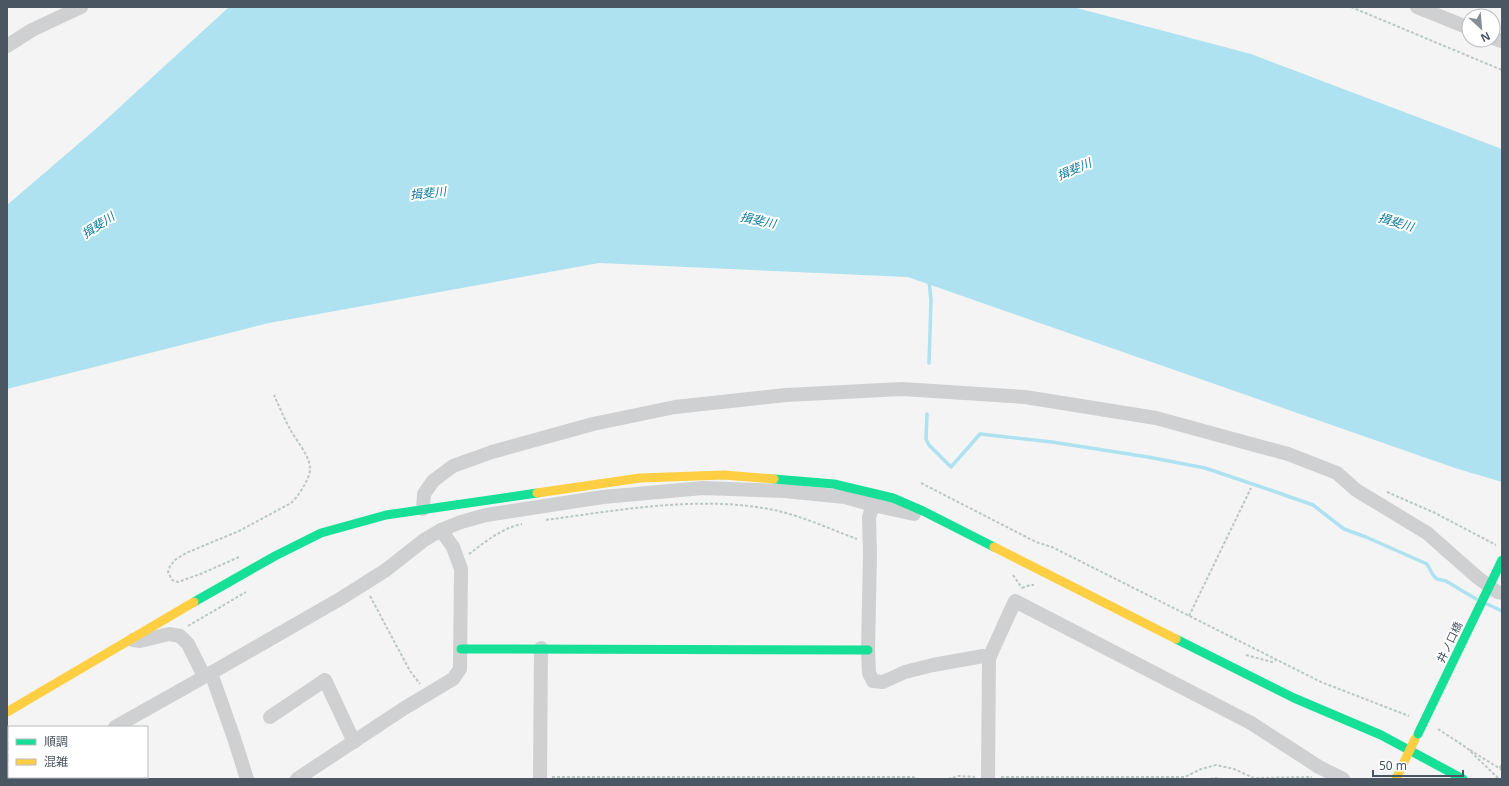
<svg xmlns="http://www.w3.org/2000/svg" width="1509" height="786" font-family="'Noto Sans','Noto Sans JP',sans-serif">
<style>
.water{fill:#aee2f0}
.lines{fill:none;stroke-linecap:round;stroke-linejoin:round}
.stream{stroke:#aee2f0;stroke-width:3.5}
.path{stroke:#bcc7c4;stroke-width:2;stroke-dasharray:3 2;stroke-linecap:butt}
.street{stroke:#ced0d2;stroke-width:14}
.fast{stroke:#16e098;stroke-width:9}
.slow{stroke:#ffcf43;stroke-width:9}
.fast-bridge{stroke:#16e098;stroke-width:9}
.labels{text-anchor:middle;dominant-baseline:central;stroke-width:4;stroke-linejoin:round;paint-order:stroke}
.street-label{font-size:11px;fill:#4a5661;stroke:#fff}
.water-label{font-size:12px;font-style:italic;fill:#0c7c9b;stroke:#fff}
</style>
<rect width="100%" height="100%" fill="#f4f4f4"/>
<path class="water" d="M229 7H1073L1251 54 1502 149V482L1455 468 908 277 599 263 269 323 7 389V205L98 127Z"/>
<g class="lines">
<g class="stream">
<path d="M929 363 931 300 929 280"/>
<path d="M927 414 926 439 929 445 951 467 980 434 1052 442 1148 457 1205 468 1276 492 1313 505 1344 529 1366 537 1427 564 1433 575 1437 579 1446 581 1476 599"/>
<path d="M1487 604 1502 611"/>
</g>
<g class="path">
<path d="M1351 7 1502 70"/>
<path d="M921 483 1036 542 1052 547 1321 682 1409 716"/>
<path d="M1387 492 1435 513 1496 545"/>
<path d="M546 520C619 510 701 495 774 510 802 516 830 529 857 539"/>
<path d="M469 554C485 542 502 528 522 524"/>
<path d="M239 557 203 573 178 582 172 580 168 572 170 566 175 560 186 553 239 531 291 503C298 497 311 477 310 468 310 456 295 439 290 429 284 418 279 406 274 395"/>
<path d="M1013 575 1022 588"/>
<path d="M1022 588 1030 585H1034"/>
<path d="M370 596 410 671 420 684"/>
<path d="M1189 616 1251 488"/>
<path d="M188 626 246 592"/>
<path d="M1246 655 1272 662 1276 660"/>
<path d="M1438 729 1467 748 1499 779"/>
<path d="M1470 750 1502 770"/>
<path d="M1500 768 1502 763"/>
<path d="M552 777H912L919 779"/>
<path d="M1001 777H1185L1201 769 1216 765 1234 769 1254 778 1312 777"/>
<path d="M948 779 959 776 975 777"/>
<path d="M1210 779 1214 778 1223 779"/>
</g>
<g class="street">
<path d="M1417 7 1469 28"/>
<path d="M1493 38 1502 41"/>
<path d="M7 46 32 30 81 7"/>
<path d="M423 509 424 494 433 481 453 466 492 452 593 424 675 407 786 395 902 389 1025 397 1156 418 1288 454 1337 473 1356 490 1427 533 1477 577 1497 592 1502 593"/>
<path d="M914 514 873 505 869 517 870 554 868 650 869 673 873 681 883 682 905 672 933 665 983 656 989 658"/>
<path d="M133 640 140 641 169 634 180 636 188 644 204 676"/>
<path d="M211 673 340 599 386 570 424 540 441 530 461 522 486 515 603 497 703 488 784 491 845 497 873 505"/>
<path d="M270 717 325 680 354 742"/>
<path d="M115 727 211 673 234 738 247 779"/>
<path d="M8 779 12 777"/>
<path d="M297 779 403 709 453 679 460 669 461 569 453 547 441 530"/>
<path d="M540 779 541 648"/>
<path d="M988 779 989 658 1015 601 1251 723 1319 767 1343 779"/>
</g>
<g class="fast">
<path d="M774 479 834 484 893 498 923 511 994 547"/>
<path d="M194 602 275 556 321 533 386 515 537 493"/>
<path d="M1176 639 1294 698 1381 735 1463 779"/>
<path d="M461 649 868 650"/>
</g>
<g class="slow">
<path d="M537 493 640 478 724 475 774 479"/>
<path d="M994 547 1176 639"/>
<path d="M7 712 194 602"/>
<path d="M1396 779 1415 739"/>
</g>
<path class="fast-bridge" d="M1418 734 1502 560"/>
</g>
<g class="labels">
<g class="street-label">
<text transform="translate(1449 642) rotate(-64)">井ノ口橋</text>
</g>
<g class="water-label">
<text transform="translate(1074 169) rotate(-23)">揖斐川</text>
<text transform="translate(428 193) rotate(-6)">揖斐川</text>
<text transform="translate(758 220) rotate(12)">揖斐川</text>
<text transform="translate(1396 222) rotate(16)">揖斐川</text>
<text transform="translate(98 225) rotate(-34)">揖斐川</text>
</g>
</g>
<rect width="1509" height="786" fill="none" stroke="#4a5661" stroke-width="16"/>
<rect x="8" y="726" width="140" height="52" fill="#ffffff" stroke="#b7bbc0"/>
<rect x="16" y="739" width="20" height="6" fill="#16e098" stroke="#b7bbc0"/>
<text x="44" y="746" font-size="12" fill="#4a5661">順調</text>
<rect x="16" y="759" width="20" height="6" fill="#ffcf43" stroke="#b7bbc0"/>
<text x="44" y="766" font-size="12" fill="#4a5661">混雑</text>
<g transform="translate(1481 28) rotate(154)"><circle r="19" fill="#ffffff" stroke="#b7bbc0"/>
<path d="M0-3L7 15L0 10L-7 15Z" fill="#868d94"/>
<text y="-6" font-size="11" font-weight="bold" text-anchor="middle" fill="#4a5661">N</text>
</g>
<path d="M1373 770v6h90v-6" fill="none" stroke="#4a5661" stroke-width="2"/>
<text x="1379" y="770" font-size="12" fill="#4a5661" stroke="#ffffff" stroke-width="3" paint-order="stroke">50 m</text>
</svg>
